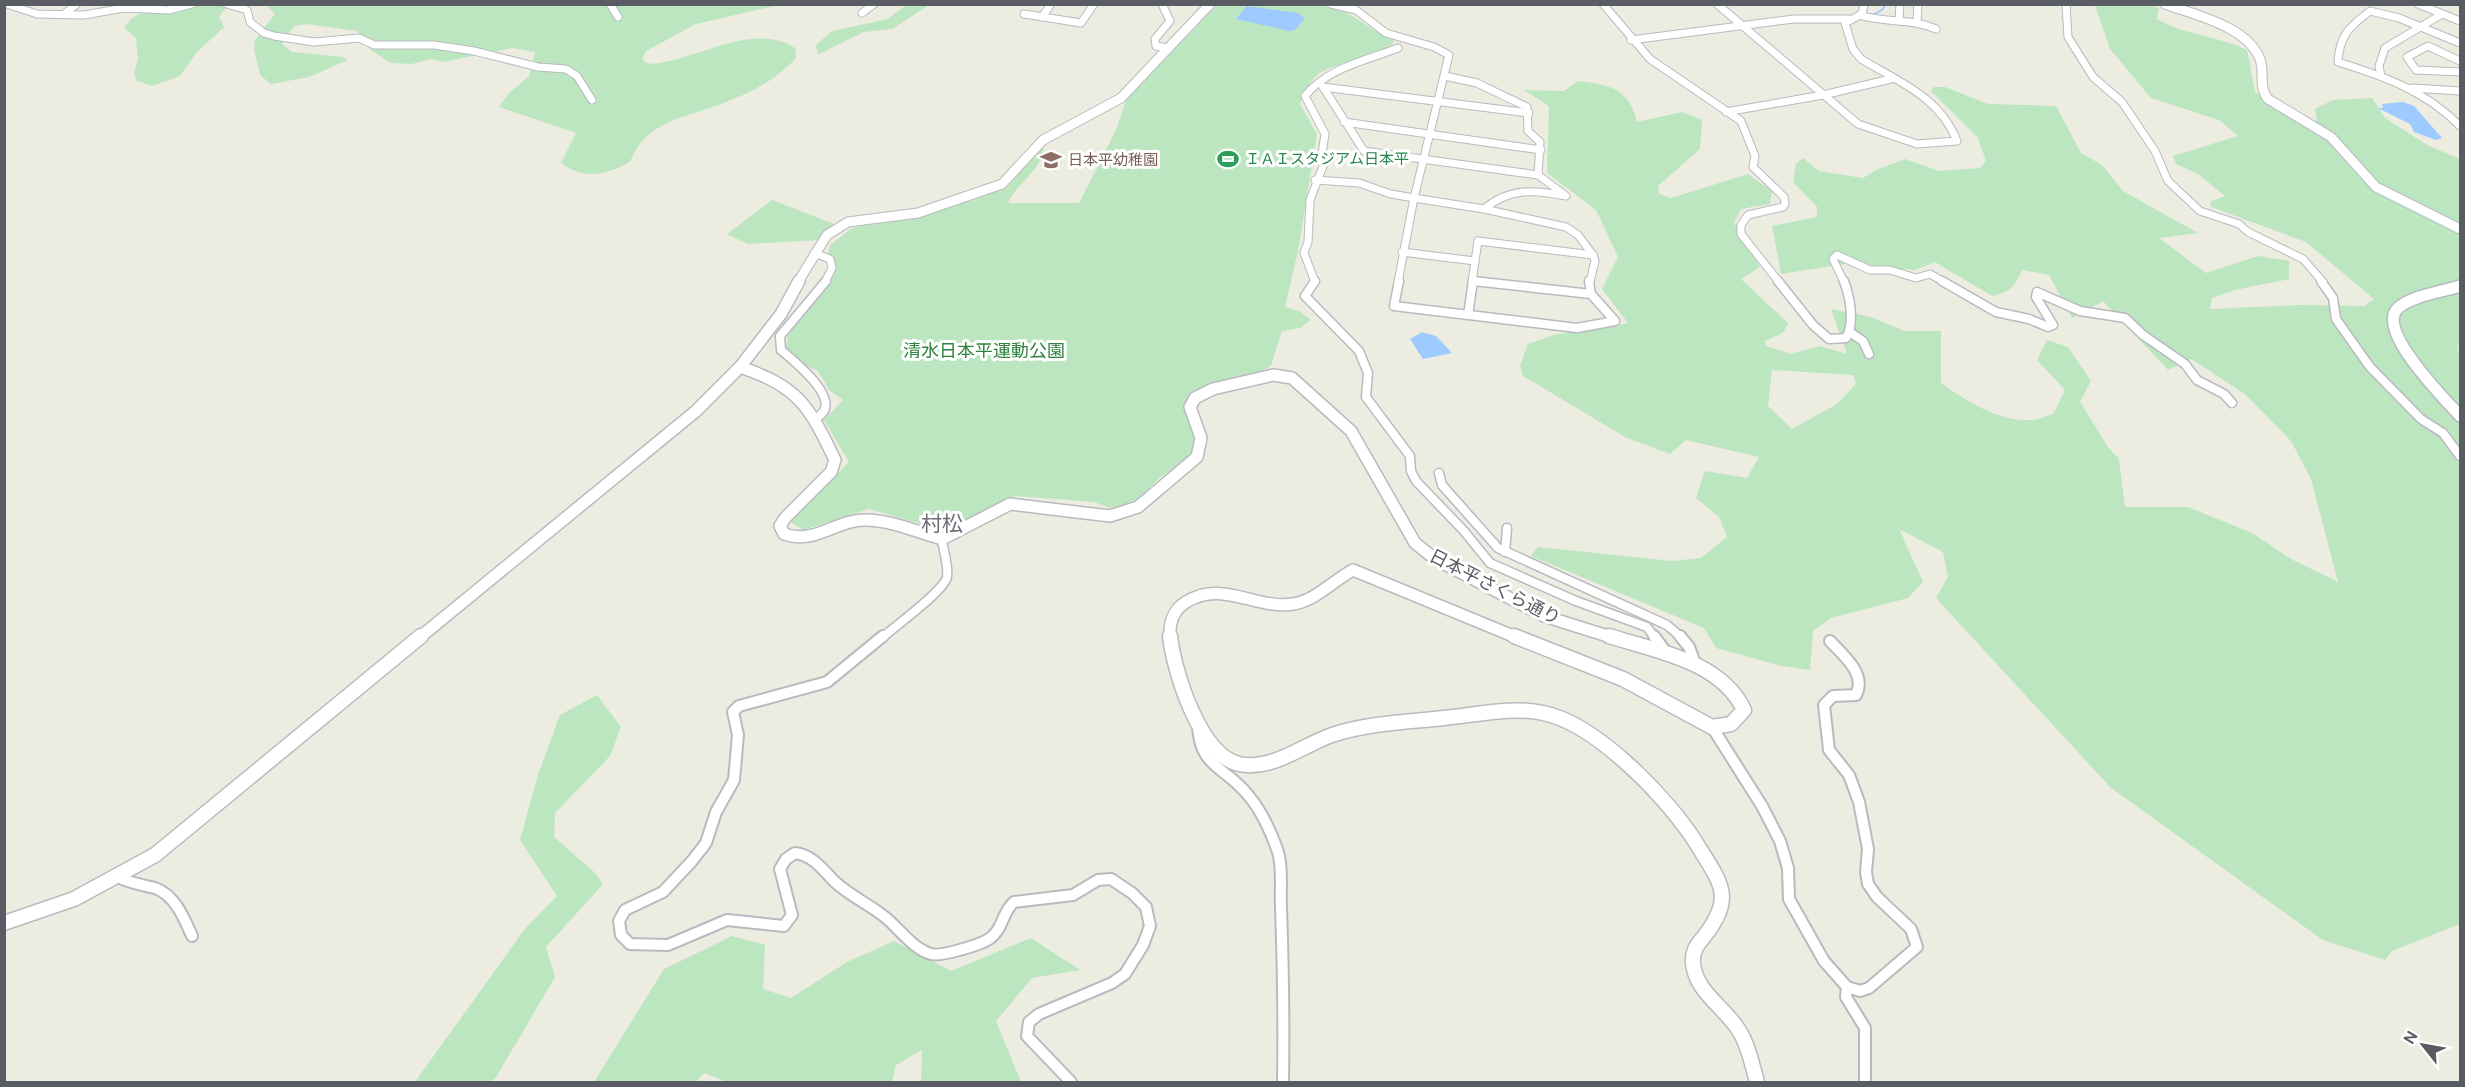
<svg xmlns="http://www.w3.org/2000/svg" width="2465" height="1087" font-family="'DM Sans','Noto Sans JP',sans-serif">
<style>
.green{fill:#bbe6c0;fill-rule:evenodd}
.water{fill:#9ecbff}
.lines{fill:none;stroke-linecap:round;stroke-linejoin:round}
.stream{stroke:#9ecbff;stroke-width:2}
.minor-far2-casing{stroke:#b8bac0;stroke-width:9}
.minor-far1-casing{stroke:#b8bac0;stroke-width:11}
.minor-casing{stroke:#b8bac0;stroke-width:14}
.tertiary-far2-casing{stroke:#b8bac0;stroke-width:11}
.tertiary-far1-casing{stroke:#b8bac0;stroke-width:14}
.tertiary-casing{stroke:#b8bac0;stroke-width:17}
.minor-far2{stroke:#fff;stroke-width:7}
.minor-far1{stroke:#fff;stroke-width:8}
.minor{stroke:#fff;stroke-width:10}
.tertiary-far2{stroke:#fff;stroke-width:9}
.tertiary-far1{stroke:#fff;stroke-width:11}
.tertiary{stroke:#fff;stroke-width:14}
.labels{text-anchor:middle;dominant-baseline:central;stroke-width:6;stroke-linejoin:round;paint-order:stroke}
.far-leisure-label{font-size:15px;fill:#27864d;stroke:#fff;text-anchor:start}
.far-education-label{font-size:15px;fill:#785e54;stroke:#fff;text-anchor:start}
.park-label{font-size:18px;fill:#30833d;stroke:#fff}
.street-label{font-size:18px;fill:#595c62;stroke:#fff}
.quarter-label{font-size:21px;fill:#6a6e74;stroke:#fff}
</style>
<rect width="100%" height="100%" fill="#edece0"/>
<g class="green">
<path d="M783 4 696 24 646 51 642 59 648 64C694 63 751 20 795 48L796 58C774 82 748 94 718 105 683 118 645 122 630 162 606 175 584 180 561 163L576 133 499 107 509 93 529 76 535 52 512 48 443 62 431 59 412 64 391 63 371 50 357 31 306 24 294 26 282 44 292 52 343 57 348 60 309 77 271 84 260 75 254 49 255 40 275 14 266 5Z"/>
<path d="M155 5H228L219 17 224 27 197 52 180 76 152 86 137 81 134 73 138 59 136 38 124 28 131 19Z"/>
<path d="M906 5H929L892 29 864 32 819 54 815 46 832 31 888 19Z"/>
<path d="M1217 5C1250 5 1313 0 1342 11 1361 19 1374 33 1395 41 1379 59 1338 60 1317 75 1310 81 1305 95 1300 104L1317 134 1298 251 1285 307 1299 311 1311 320 1300 328 1282 331 1271 366 1254 375 1198 391 1193 428 1196 446 1184 461 1159 478 1138 499 1125 504 1110 508 1094 502 1016 496 946 531 869 509 803 530 791 522 849 462 824 420 843 400 830 391 818 371 785 355 788 335 815 301 832 273 834 259 828 254 830 245 852 228 971 201 1008 187 1029 158 1043 144C1047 167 1015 184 1008 203H1079L1116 130 1126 100Z"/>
<path d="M2095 5H2149L2159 8 2157 19C2184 35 2218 36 2247 50L2255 92 2288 116 2317 121 2315 109 2333 100 2372 98 2385 118 2427 145 2460 159V345H2457L2460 356V924L2392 951 2385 960 2323 940 2111 788 1936 598 1948 577 1943 552 1899 529 1923 582 1908 598 1831 618 1813 631 1810 670 1782 666 1716 648 1704 628 1531 556 1538 547 1672 561 1701 558 1727 537 1719 517 1696 498 1705 471 1747 478 1759 457 1686 440 1670 454 1627 438 1523 376 1520 365 1528 344 1554 335 1628 323 1602 289 1618 257 1596 210 1547 173 1549 106 1524 90 1564 91 1578 81C1610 85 1629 88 1637 122L1682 112 1702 120 1700 149 1658 186 1659 194 1671 198 1748 174 1772 191 1770 204 1741 209 1734 223 1760 267 1741 279 1788 323 1784 332 1765 341 1766 346 1791 354 1820 346 1847 354 1831 309 1871 317 1904 331H1941V383C1966 401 1999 422 2032 420 2039 420 2047 416 2054 413L2065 390 2037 360 2047 340 2068 347 2091 381 2080 402 2108 447 2119 459 2125 507H2188L2252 533 2291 559 2338 582 2311 479 2291 441 2245 394 2191 359 2168 370 2103 301 2072 318 2049 275 2022 270C2015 287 2010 292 1992 296L1935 262 1915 270 1845 264 1781 274 1772 226 1817 217V207L1793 182 1796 164 1803 158 1819 171 1863 178 1876 170 1905 159 1939 171 1980 168 1986 161 1978 138 1931 91 1934 87H1945L1988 104 2056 106 2081 153 2102 165 2123 191 2198 233 2159 238 2206 273 2258 256 2289 261V279L2235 290 2212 298 2210 309 2301 305 2364 306 2374 299 2306 242 2211 207 2210 202 2225 196 2198 174 2176 164 2173 156 2238 136 2219 120 2151 98 2110 49ZM1772 370 1853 375 1856 384 1837 404 1792 429 1768 406Z"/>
<path d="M772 200 834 224 818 240 748 244 727 234Z"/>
<path d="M597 695 621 727 610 756 555 813 554 837 593 871 603 884 546 947 555 977 495 1079 487 1082H415L524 930 557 896 520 840 538 775 560 715Z"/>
<path d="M732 936 765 945 763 989 791 998 847 962 894 941 951 971 1031 938 1080 970 1032 978 996 1021 1021 1082H921L922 1050 896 1065 892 1082H727L704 1073 696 1082H594L664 969Z"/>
</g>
<g class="water">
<path d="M1247 6 1298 13 1305 18 1295 30 1290 31 1236 19Z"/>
<path d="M2403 102 2414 106 2442 138 2436 140 2414 132 2410 124 2378 108H2383L2382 104Z"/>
<path d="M1422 332 1436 336 1452 353 1423 359 1410 339Z"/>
</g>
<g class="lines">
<path class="stream" d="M1872 16 1883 9 1885 4"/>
<defs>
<g id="minor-far2">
<path d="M7 4 37 14 84 15 124 8 169 10 192 4"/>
<path d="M227 4 247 10 250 22 264 33 274 36 314 42 359 38 374 45H434L474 51 538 67 566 69 577 76 592 100"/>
<path d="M610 4 618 17"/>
<path d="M1162 4 1170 21 1155 39 1156 46 1168 48"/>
<path d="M1331 4 1356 10 1386 33 1434 47 1449 55 1414 198"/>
<path d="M1603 4 1650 59 1741 121 1755 156 1753 167 1784 197 1785 204 1783 207 1748 215 1741 225V234L1779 282"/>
<path d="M1717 4 1858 124 1917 144 1957 141C1940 97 1899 82 1861 59L1853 49 1845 23 1862 14 1864 4"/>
<path d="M2066 4 2068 37 2093 77 2122 102 2155 151 2168 181 2200 211 2239 224 2248 232 2303 259 2323 282"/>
<path d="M2418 4 2460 21"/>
<path d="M862 13 874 4"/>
<path d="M64 14 77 4"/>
<path d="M1024 14 1081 23 1094 4"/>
<path d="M1859 15C1888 24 1908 17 1936 29"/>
<path d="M1042 17 1051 4"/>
<path d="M1899 20 1900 4"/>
<path d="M1917 21 1918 4"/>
<path d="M1631 40 1794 19H1849"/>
<path d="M2460 43 2399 18 2370 11C2350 26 2339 36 2338 62 2383 76 2426 91 2460 126"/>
<path d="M2460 61 2428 46 2407 57 2416 70 2460 72"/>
<path d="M1445 76 1477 83 1527 107 1528 131 1540 142 1538 175"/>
<path d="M2381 76 2379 66 2385 48 2442 14"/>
<path d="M1323 87 1364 151 1538 175 1566 196C1535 190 1510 187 1484 209"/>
<path d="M1323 87 1529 113"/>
<path d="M2412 88 2460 91"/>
<path d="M1726 112 1823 95 1891 79"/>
<path d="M1344 122 1541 150"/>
<path d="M1315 180 1359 183 1391 194 1414 198"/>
<path d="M1414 198 1484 209 1566 227 1578 235 1593 255 1595 261 1590 282"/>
<path d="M1402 252 1475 261"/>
<path d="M814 253 830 259 832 268 825 282"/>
<path d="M1473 281 1484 282"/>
<path d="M1315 282 1304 253 1308 242 1310 200 1325 161 1321 160 1325 134 1305 96C1329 67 1365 61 1398 48"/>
<path d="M1398 282 1414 198"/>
<path d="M1472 282 1478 241 1593 255"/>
<path d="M1844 282 1833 259 1837 255 1870 270H1890L1916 278 1930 274 1944 282"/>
</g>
<g id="minor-far1">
<path d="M1315 281 1305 296 1359 351 1368 373 1366 397 1410 456 1411 471 1416 481 1464 531 1490 563 1576 601 1647 627 1655 638"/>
<path d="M1399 281 1394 306 1577 328 1615 321 1591 294 1589 281"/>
<path d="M1473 281 1591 294"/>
<path d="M1778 281 1813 325 1829 339 1846 338C1855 323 1850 297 1844 281"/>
<path d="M1942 281 1996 312 2029 319 2048 327 2053 325 2036 297 2037 292 2080 311 2125 318 2143 335 2185 364 2197 380 2224 394 2232 403"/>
<path d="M2321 281 2333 298 2336 319 2370 367 2421 419 2443 433 2460 456"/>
<path d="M1468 315 1473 281"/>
<path d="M1851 333 1863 341 1869 354"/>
<path d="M814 421C817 418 822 414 824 411 834 393 793 360 781 350L780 336 826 281"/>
<path d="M1439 473 1442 485 1498 548 1667 625 1682 638"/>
<path d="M1505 552 1507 528"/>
<path d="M882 638C895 626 944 591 947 577 949 566 943 550 942 539"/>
</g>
<g id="minor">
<path d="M883 636 827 682 739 706 733 712 738 735 734 780 716 812 706 843 692 861 663 892 625 910 619 921 621 935 630 944 668 945 727 920 784 926 792 915 780 869 786 859 795 853C813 855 823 870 835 882 848 894 866 903 881 914 897 925 911 948 931 954 940 957 980 945 989 939 1003 930 1002 912 1014 902L1073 895 1098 880 1111 879 1132 893 1146 907 1150 926 1143 945 1125 974 1112 983 1039 1014 1029 1022 1027 1036 1071 1082"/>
<path d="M1654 636 1668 655"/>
<path d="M1680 636 1689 647 1696 666"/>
<path d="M1198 724C1199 768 1225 766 1248 795 1262 811 1271 832 1278 852 1283 868 1280 890 1281 907 1283 965 1284 1024 1283 1082"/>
<path d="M1712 727 1762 806 1780 841 1788 868 1789 899 1824 961 1847 987 1860 991 1869 988 1917 947 1911 929 1877 897 1868 884 1866 872 1868 849 1859 802 1849 775 1829 750 1824 705 1833 696 1856 695C1867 674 1843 655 1830 641"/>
<path d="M118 877C130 883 142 885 155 888 175 895 184 918 192 936"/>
<path d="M1847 987 1846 997 1865 1028V1082"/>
</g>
<g id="tertiary-far2">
<path d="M2165 4C2195 15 2247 26 2260 59 2265 73 2258 86 2268 99L2331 137 2376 187 2460 229"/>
<path d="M798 282 827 235 848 222 918 213 1002 184 1043 140 1121 98 1210 4"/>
</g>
<g id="tertiary-far1">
<path d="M799 281 781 314 740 367C799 387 809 406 835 460L831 472 785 518 780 526 784 534C815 545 835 520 865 520 891 520 917 532 942 539L1010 504 1110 516 1138 507 1197 457 1201 438 1190 407 1195 398 1213 389 1273 375 1292 378 1351 431 1415 543 1435 559 1544 616 1614 638"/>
<path d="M2460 286C2442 292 2413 295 2398 308 2375 330 2445 399 2460 416"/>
<path d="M419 638 696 411 740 367"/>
<path d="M1170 638C1169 624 1173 610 1186 602 1222 579 1256 610 1293 604 1315 601 1334 580 1353 570L1518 638"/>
</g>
<g id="tertiary">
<path d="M1170 636C1174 672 1200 755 1239 764 1272 771 1303 745 1332 735 1368 723 1407 722 1444 718 1477 715 1511 706 1543 713 1596 723 1671 801 1698 846 1723 886 1734 898 1703 938 1696 945 1692 953 1693 963 1695 991 1724 1007 1738 1029 1748 1044 1752 1064 1757 1082"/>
<path d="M1514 636 1623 679 1712 727 1731 724 1744 710C1721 661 1656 651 1609 636"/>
<path d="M4 923 74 899 155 855 421 636"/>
</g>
</defs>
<use href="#minor-far2" class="minor-far2-casing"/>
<use href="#minor-far1" class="minor-far1-casing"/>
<use href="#minor" class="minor-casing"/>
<use href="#tertiary-far2" class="tertiary-far2-casing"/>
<use href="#tertiary-far1" class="tertiary-far1-casing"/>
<use href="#tertiary" class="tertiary-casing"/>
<use href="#minor-far2" class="minor-far2"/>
<use href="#minor-far1" class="minor-far1"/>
<use href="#minor" class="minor"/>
<use href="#tertiary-far2" class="tertiary-far2"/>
<use href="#tertiary-far1" class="tertiary-far1"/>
<use href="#tertiary" class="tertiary"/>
</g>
<defs>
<symbol id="stadium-bare" viewBox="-9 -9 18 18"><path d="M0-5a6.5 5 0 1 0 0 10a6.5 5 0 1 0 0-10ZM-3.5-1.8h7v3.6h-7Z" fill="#2e9e5b" stroke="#fff" stroke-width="2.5" paint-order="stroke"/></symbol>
<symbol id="school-bare" viewBox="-9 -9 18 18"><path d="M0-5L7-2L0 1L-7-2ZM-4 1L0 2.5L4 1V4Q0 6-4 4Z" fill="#8d6e63" stroke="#fff" stroke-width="2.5" paint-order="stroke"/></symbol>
</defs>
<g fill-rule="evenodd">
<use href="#stadium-bare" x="1213" y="144" width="30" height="30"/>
<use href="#school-bare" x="1036" y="145" width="30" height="30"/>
</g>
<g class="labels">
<g class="far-leisure-label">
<text x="1245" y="159">ＩＡＩスタジアム日本平</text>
</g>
<g class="far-education-label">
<text x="1068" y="160">日本平幼稚園</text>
</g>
<g class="park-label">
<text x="984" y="351">清水日本平運動公園</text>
</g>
<g class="street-label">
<text transform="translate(1495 587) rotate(27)">日本平さくら通り</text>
</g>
<g class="quarter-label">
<text x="942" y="524">村松</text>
</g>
</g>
<rect width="2465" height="1087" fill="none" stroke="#595c62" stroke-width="12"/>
<g transform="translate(2423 1045) rotate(301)" stroke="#ffffff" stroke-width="4.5" paint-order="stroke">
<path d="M0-4.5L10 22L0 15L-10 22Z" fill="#595c62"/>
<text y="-9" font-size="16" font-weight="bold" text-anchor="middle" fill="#595c62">N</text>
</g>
</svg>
